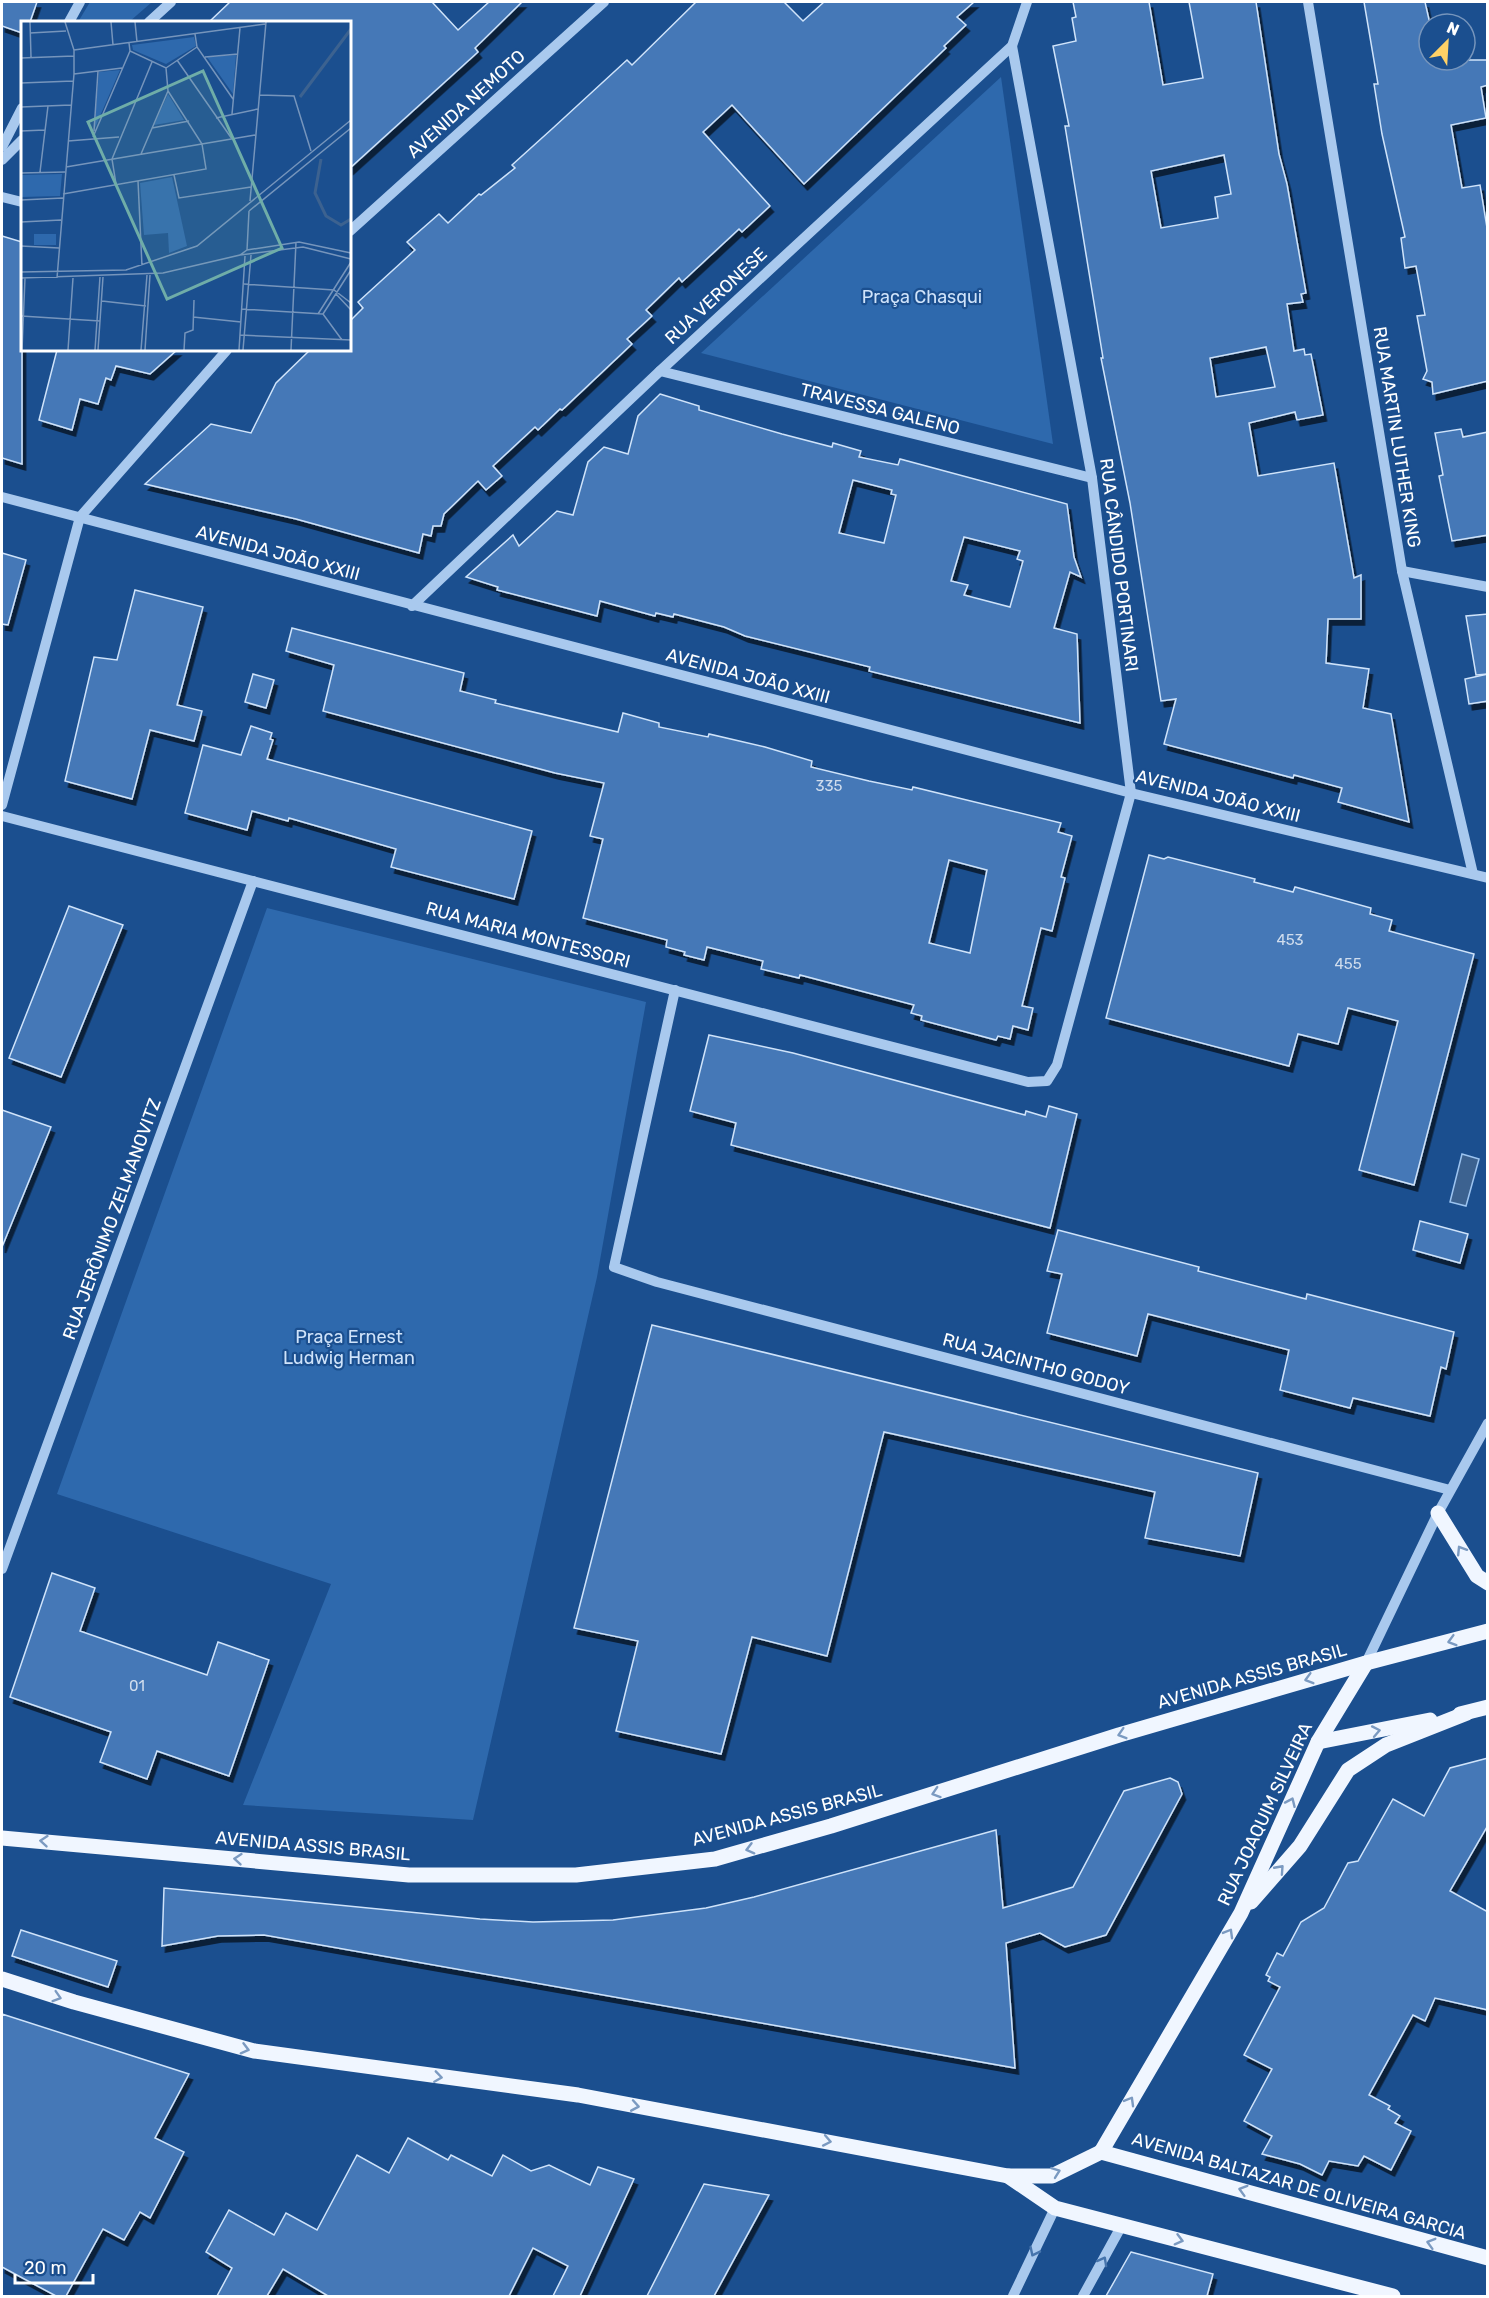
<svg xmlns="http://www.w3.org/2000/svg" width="1489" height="2298" font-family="Rubik,sans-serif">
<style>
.green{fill:#2e69ad}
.water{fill:#3c6290;stroke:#9cc4f0;stroke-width:1.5}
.building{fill:#4478b7;stroke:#cfe3fa;stroke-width:1.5;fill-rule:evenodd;filter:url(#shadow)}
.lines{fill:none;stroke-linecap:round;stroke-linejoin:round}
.minor{stroke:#a9c9ee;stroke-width:10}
.major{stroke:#f0f6ff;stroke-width:15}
.oneway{stroke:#7b9ac1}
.oneway2{stroke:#4674ac}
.labels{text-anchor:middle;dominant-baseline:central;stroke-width:4.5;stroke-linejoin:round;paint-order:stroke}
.number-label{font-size:15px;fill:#d0dded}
.street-label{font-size:18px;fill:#fff;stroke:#1b4f8f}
.park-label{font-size:18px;fill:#cfe3fa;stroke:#1b4f8f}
.inset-river{fill:none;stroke:#3c6290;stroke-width:3}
.inset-road{fill:none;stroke:#7695bc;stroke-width:1.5}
.view{fill:#6fada8;fill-opacity:0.15;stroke:#6fada8;stroke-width:3}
.inset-edge{fill:none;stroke:#fff;stroke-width:3}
</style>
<defs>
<filter id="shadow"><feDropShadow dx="3.5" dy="6" stdDeviation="0" flood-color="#0009"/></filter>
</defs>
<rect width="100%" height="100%" fill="#1b4f8f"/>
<g class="green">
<path d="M90 2H152L129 22H78Z"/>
<path d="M1001 77 1053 444 701 353Z"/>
<path d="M267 908 646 1002 597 1277 473 1820 243 1805 331 1584 57 1494Z"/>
</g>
<path class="water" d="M1462 1154 1479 1159 1466 1206 1450 1202Z"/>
<g class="building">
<path d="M2 2H37L30 22H22V33L2 26Z"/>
<path d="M230 2H432L458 30 489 2H522L475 48 478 52 350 168V22H209Z"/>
<path d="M696 2H784L803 21 824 2H974L957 17 966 25 944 46 946 48 804 184 732 105 703 132 770 206 742 232 739 229 682 282 679 278 646 310 652 316 627 339 632 344 562 410 560 409 538 430 535 427 493 466 502 476 486 490 478 481 444 514 441 526H433L431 536 423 534 419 553 296 519 145 484 211 424 251 433 276 383 310 350H350V321L363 308 358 302 415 250 407 242 439 214 448 223 479 194 481 195 515 168 512 165 553 128 627 60 632 65Z"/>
<path d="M1073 2H1149L1163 85 1203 78 1189 2H1256L1279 154 1287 184 1306 293 1301 294 1303 302 1287 304 1294 351 1304 349 1305 355 1311 354 1323 415 1297 420 1295 412 1249 423 1258 476 1334 463 1354 578 1361 575V619H1328L1326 663 1369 669 1363 708 1391 714 1409 822 1338 802 1342 788 1294 775 1293 778 1164 744 1176 699 1161 701 1130 503 1101 358H1103L1065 126H1069L1053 46 1076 41 1072 18 1076 17ZM1224 155 1231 194 1215 197 1218 218 1161 228 1151 171ZM1266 347 1275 387 1216 397 1210 358Z"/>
<path d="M1364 2H1425L1430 24 1429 60H1488V85L1481 87 1486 118 1451 125 1462 188 1480 185 1488 234V381L1433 394 1432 382 1423 379 1427 371 1417 316 1425 315 1416 266 1405 268 1401 238 1405 237 1382 134 1374 84H1378Z"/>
<path d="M2 236 22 242V464L2 458Z"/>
<path d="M57 350H177L150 374 116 366 111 380 106 378 98 404 80 399 72 430 39 420Z"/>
<path d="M660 394 699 406V410L782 434 832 447 833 443 861 451 859 457 898 465 900 459 1067 504 1074 557 1081 577 1070 572 1054 628 1077 634 1080 723 869 671 870 667 745 636 724 627 674 614 673 617 656 613 655 616 600 601 597 616 497 590 498 587 466 577 513 535 519 546 557 511 573 515 588 462 604 447 628 454 638 416ZM853 480 892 490 891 494 896 495 884 543 839 533ZM964 537 1020 551 1017 559 1023 561 1010 607 964 595 968 585 951 581Z"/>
<path d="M1461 429 1463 437 1488 432V535L1452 541 1439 476 1443 475 1435 433Z"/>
<path d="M2 553 26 560 8 625 2 624Z"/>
<path d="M135 590 203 607 177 705 202 711 194 741 150 730 132 799 65 781 94 657 117 660Z"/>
<path d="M1488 614V674L1476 675 1466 616Z"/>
<path d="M292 628 464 673 460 691 496 700 495 703 618 732 623 713 659 723V727L708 737 709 734 765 747 812 761 811 767 869 781 912 790 913 787 1061 823 1058 832 1072 836 1061 877 1065 878 1052 931 1041 928 1022 1006 1033 1008 1028 1030 1013 1026 1010 1039 998 1036 996 1040 921 1020 922 1016 911 1013 914 1005 800 975 799 978 761 969 763 961 707 947 704 960 684 955 685 952 666 947 667 940 583 918 603 839 590 836 604 783 555 773 323 711 334 665 286 651ZM949 860 987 870 970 953 929 943Z"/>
<path d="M253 674 274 680 266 708 245 702Z"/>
<path d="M1488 674V701L1469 704 1465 679Z"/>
<path d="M251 726 272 733 270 739 273 740 267 759 532 831 514 899 391 867 396 849 289 818 288 821 252 811 247 830 185 813 203 745 241 755Z"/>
<path d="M1149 855 1164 859 1168 857 1255 879 1254 882 1293 892 1295 887 1371 908 1370 914 1392 920 1389 931 1474 954 1414 1185 1359 1170 1398 1021 1348 1008 1338 1044 1298 1034 1289 1066 1106 1018Z"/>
<path d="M69 906 123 925 61 1077 9 1058Z"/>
<path d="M709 1035 793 1053 1025 1115 1026 1111 1046 1117 1049 1106 1077 1114 1050 1228 731 1145 736 1123 690 1111Z"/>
<path d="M2 1110 51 1127 2 1247Z"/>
<path d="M1420 1221 1468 1234 1460 1263 1413 1250Z"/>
<path d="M1058 1230 1199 1267 1198 1271 1306 1299 1307 1294 1454 1332 1446 1369 1441 1367 1430 1416 1353 1398 1350 1408 1280 1390 1289 1350 1148 1314 1137 1356 1047 1333 1062 1274 1047 1271Z"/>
<path d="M652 1325 1258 1473 1240 1556 1145 1538 1155 1492 884 1432 827 1656 752 1637 721 1754 616 1731 638 1641 574 1628Z"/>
<path d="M52 1573 95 1588 80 1631 207 1675 218 1642 269 1660 229 1776 157 1751 147 1779 100 1762 111 1732 10 1697Z"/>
<path d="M1488 1758V1825L1450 1891 1488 1912V2010L1435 1998 1425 2021 1413 2015 1369 2095 1390 2106 1388 2109 1400 2116 1395 2123 1411 2131 1391 2170 1364 2156 1358 2166 1329 2161 1322 2175 1300 2164 1262 2154 1272 2136 1244 2121 1272 2069 1244 2055 1280 1987 1268 1981 1270 1977 1266 1975 1277 1953 1283 1956 1301 1922 1324 1908 1348 1863 1358 1861 1393 1799 1424 1816 1450 1768Z"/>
<path d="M1170 1778 1178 1782 1182 1794 1106 1935 1065 1947 1040 1933 1006 1943 1015 2068 264 1935 218 1936 162 1946 164 1888 480 1919 533 1922 613 1920 706 1908 754 1897 996 1830 1003 1908 1073 1887 1124 1791Z"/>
<path d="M21 1930 117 1961 108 1987 12 1956Z"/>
<path d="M2 2014 189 2074 155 2138 184 2152 150 2218 140 2212 124 2240 103 2229 66 2296H56L2 2267Z"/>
<path d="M408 2138 448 2160 451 2155 492 2176 503 2155 531 2171 549 2165 590 2185 598 2167 634 2179 580 2296H553L568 2266 533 2248 509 2296H328L283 2269 267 2296H217L232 2268 206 2252 229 2210 274 2235 286 2213 317 2230 357 2155 389 2173Z"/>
<path d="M704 2184 769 2195 714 2296H647Z"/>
<path d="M1131 2252 1213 2274 1207 2296H1106Z"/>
</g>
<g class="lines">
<g class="minor">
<path d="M1308 2 1402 571 1473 874"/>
<path d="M69 22 80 2"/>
<path d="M149 22 171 2"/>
<path d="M2 147 22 108"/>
<path d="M2 160 22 140"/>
<path d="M2 197 22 202"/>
<path d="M350 231 604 2"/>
<path d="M660 371 1092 478"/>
<path d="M2 497 1131 793 1488 878"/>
<path d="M1402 571 1488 587"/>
<path d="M412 606 660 371 1012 46 1027 2"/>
<path d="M2 805 80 517 227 350"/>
<path d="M2 816 1028 1082 1047 1081 1057 1065 1131 793 1092 478 1012 46"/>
<path d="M675 990 614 1267 657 1282 1450 1490"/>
<path d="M2 1569 253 881"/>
<path d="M1366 1663 1438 1513 1488 1423"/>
<path d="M1013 2296 1055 2208"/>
<path d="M1083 2296 1122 2225"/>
</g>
<g class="major">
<path d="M1438 1513 1477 1576 1488 1583"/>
<path d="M1460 1714 1488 1707"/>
<path d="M1318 1742 1430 1720"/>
<path d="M2 1838 409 1875H576L715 1859 831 1826 1119 1735 1366 1663 1488 1631"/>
<path d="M1251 1902 1300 1846 1348 1770 1386 1745 1467 1713"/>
<path d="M2 1979 74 2002 254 2051 578 2095 1008 2176H1052L1101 2152"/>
<path d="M1101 2152 1241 1913 1318 1742 1366 1663"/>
<path d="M1101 2152 1488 2258"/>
<path d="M1008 2176 1055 2208 1393 2296"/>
</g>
</g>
<defs><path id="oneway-chevron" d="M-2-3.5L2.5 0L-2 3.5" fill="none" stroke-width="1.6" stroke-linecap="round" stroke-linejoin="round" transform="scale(1.5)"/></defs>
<g class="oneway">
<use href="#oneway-chevron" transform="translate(1461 1550) rotate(-122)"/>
<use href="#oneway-chevron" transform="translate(1452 1641) rotate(164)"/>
<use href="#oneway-chevron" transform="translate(1309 1679) rotate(164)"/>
<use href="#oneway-chevron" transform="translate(1376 1731) rotate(-11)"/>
<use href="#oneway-chevron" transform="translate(1122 1734) rotate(163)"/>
<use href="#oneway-chevron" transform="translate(936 1793) rotate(162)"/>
<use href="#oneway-chevron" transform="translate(1291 1802) rotate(-66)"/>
<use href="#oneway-chevron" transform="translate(44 1841) rotate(-175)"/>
<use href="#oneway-chevron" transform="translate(750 1849) rotate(165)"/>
<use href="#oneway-chevron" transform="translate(238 1859) rotate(-175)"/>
<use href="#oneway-chevron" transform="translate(1280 1869) rotate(-48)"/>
<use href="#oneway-chevron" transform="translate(1229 1933) rotate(-60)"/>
<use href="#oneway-chevron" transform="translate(57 1997) rotate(17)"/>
<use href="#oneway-chevron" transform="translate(245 2049) rotate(15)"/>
<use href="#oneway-chevron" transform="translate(438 2077) rotate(8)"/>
<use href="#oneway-chevron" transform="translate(1130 2101) rotate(-60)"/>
<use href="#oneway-chevron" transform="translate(635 2106) rotate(10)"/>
<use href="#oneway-chevron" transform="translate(827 2141) rotate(11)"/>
<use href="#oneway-chevron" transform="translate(1056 2172) rotate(-20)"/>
<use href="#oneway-chevron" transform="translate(1243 2190) rotate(-164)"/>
<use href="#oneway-chevron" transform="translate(1179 2240) rotate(15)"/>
<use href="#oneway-chevron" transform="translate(1431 2243) rotate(-164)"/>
</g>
<g class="oneway2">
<use href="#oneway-chevron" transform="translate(1034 2252) rotate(116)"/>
<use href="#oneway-chevron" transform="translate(1103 2261) rotate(-61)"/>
</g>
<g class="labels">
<g class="number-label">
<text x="829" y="786">335</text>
<text x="1290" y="940">453</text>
<text x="1348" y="964">455</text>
<text x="137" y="1686">01</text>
</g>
<g class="street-label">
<text transform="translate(466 104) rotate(-42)">AVENIDA NEMOTO</text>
<text transform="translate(716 296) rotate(-43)">RUA VERONESE</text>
<text transform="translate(880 409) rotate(14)">TRAVESSA GALENO</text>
<text transform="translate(1397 437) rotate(81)">RUA MARTIN LUTHER KING</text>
<text transform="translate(278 553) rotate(15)">AVENIDA JOÃO XXIII</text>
<text transform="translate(1119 565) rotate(83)">RUA CÂNDIDO PORTINARI</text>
<text transform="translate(748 676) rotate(15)">AVENIDA JOÃO XXIII</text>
<text transform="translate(1218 796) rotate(14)">AVENIDA JOÃO XXIII</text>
<text transform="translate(528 935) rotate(15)">RUA MARIA MONTESSORI</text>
<text transform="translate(112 1219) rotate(-70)">RUA JERÔNIMO ZELMANOVITZ</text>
<text transform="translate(1036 1364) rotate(15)">RUA JACINTHO GODOY</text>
<text transform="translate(1252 1676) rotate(-16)">AVENIDA ASSIS BRASIL</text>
<text transform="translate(1265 1814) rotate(-65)">RUA JOAQUIM SILVEIRA</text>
<text transform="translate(787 1815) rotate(-15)">AVENIDA ASSIS BRASIL</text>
<text transform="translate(313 1846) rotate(5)">AVENIDA ASSIS BRASIL</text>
<text transform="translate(1299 2186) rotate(16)">AVENIDA BALTAZAR DE OLIVEIRA GARCIA</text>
</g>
<g class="park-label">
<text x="922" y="297">Praça Chasqui</text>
<text x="349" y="1337">Praça Ernest<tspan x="349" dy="21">Ludwig Herman</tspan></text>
</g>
</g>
<g transform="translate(21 21)">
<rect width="330" height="330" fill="#1b4f8f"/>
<path d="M173 16 175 25 145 43 112 29 111 24ZM215 34 212 73 186 36ZM99 49 73 109 78 51ZM147 73 163 99 133 104ZM41 153 39 175 0 176V154ZM151 156 166 225 148 232 147 212 123 214 119 162ZM13 213H35V224H13Z" fill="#2e69ad"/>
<path class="inset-river" d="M279 76 330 8M300 138 294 172 305 195 320 204 330 198"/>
<path class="inset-road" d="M9 1 10 36M90 1 92 24M114 1 116 21M9 12 45 10M174 13 176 26 212 78M108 22 109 30 145 47 176 26M53 29 244 3M184 36 217 33M0 37 53 35M156 39 211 118M53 53 101 47M0 62 52 60M238 74 273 75 290 130M0 86 50 84M211 93 219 7M195 97 237 88M131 107 168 100M0 110 24 109M73 110 77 50M72 116 109 30M47 120 98 116M120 133 147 70 145 47M45 146 234 114M19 151 27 85M0 152 44 151M153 154 158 177 230 166M117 160 121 245M95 163 91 138 131 41M42 173 185 148 181 123 147 70M0 179 42 177M229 180 245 1M228 190 330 107M0 201 40 199M0 225 38 227M226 229 228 190M219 234 282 226 330 238M0 251 105 249 176 225 330 99M0 257 142 252 219 234 226 229 278 221 330 232M36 257 53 53V29L44 1M223 263 313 269 330 282M315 273 330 289M81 280 125 285M221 288 302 293 321 319M297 293 330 241M302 293 330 249M0 295 79 300M172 296 220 301M219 314 330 319M1 329 4 257M47 329 52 257M74 329 79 256M77 329 82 256M120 329 126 254M124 329 129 254M163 329 164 312 172 309 173 279M218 329 224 235M222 329 230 234M270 329 275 221"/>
<path class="view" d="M182 50 261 227 146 278 67 101Z"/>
<rect width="330" height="330" class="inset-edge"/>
</g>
<rect width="1489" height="2298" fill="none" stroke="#ffffff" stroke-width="6"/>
<g transform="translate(1447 42) rotate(24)"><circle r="28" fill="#1b4f8f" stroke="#7695bc" stroke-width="1.5"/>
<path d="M0-4.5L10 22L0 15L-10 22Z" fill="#ffd166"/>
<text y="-9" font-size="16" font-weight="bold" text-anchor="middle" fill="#ffffff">N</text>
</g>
<path d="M15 2274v9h78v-9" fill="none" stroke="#ffffff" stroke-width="3"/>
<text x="24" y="2274" font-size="18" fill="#ffffff" stroke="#1b4f8f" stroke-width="4.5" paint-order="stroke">20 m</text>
</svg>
